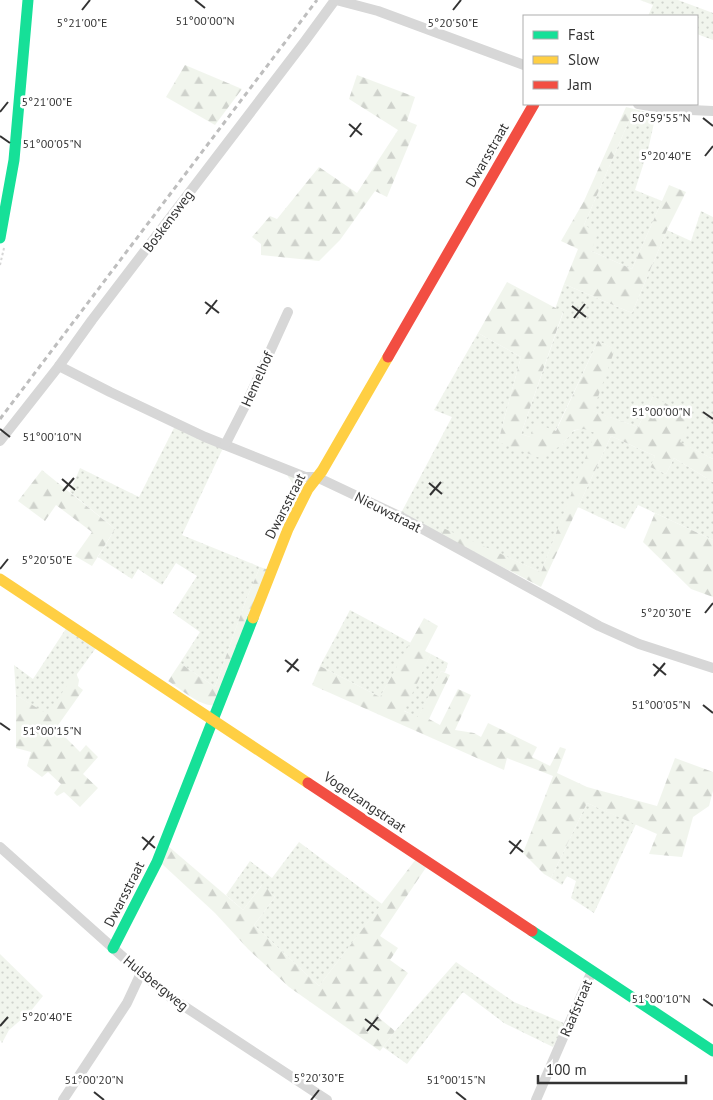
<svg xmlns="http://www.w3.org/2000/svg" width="713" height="1100" font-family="'PT Sans',sans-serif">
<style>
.grass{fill:url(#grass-dots)}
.forest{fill:url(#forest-firs)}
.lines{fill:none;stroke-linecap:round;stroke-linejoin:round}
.path{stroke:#d6d6d6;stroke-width:2;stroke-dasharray:2.5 2.5;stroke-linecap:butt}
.street{stroke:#d7d7d7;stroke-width:10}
.fast{stroke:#16e098;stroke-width:11}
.slow{stroke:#ffcf43;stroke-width:11}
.jam{stroke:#f24e42;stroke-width:11}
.rail{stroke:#bebebe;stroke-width:3;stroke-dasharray:5 4;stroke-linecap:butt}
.ticks{fill:none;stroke:#333;stroke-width:2}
.labels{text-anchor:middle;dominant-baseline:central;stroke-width:5;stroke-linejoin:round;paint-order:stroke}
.street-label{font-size:14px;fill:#333;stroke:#fff}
.ticks-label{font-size:12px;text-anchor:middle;fill:#333;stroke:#fff;stroke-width:5;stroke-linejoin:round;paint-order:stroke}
</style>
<defs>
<pattern id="grass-dots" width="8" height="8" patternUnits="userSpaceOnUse" patternTransform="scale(1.25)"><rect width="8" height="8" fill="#f1f5ed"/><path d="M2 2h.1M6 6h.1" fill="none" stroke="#cfd2cc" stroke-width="1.8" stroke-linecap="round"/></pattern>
<pattern id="forest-firs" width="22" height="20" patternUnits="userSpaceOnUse" patternTransform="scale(1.25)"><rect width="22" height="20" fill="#f1f5ed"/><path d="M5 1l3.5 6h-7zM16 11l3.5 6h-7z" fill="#cfd2cc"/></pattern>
</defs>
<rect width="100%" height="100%" fill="#fff"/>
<g class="grass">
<path d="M640 0H678L713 13V40L697 34V16H648L653 5Z"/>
<path d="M634 109 656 114 648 150 635 190 662 201 632 269 591 251 584 225Z"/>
<path d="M701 211 713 217V459L679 442 653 396 638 427 592 411 614 349 598 341 555 432 530 437 521 434 563 313 555 309 564 284 632 313 667 230 691 241Z"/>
<path d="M478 333 521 357 498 442 562 445 573 431 584 428 596 433 541 572 443 529 441 535 401 513 452 417 434 410Z"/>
<path d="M175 426 223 448 182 535 260 567 246 600 215 687 180 663 200 632 173 613 197 576 176 563 162 585 138 569 132 579 98 557 115 529 70 492 80 468 139 497Z"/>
<path d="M611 436 655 456 651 467 666 474 674 458 713 482V540L638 505 625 529 578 507Z"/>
<path d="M286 473 303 481 304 485 300 495Z"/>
<path d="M350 610 411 643 380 697 320 666Z"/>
<path d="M67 627 96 648 47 715 16 695 14 665 33 679Z"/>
<path d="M431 654 448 663 445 672 441 671 418 718 403 710Z"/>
<path d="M587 803 636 824 594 913 571 898 576 881 567 876 562 885 551 878Z"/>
<path d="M299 842 382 904 319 986 254 925 275 897 262 885 243 910 226 895 250 861 272 878Z"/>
<path d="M0 954 43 996 30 1012 9 1030 2 1043 0 1040Z"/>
<path d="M456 962 514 1002 566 1024 553 1047 504 1023 463 992 407 1064 383 1047 395 1031Z"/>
</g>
<g class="forest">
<path d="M185 65 242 89 215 125 166 97Z"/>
<path d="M357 75 415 97 407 121 417 125 387 197 375 191 340 240 319 261 261 255V244L252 237 270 216 277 219 319 167 357 193 398 130 349 99Z"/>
<path d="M626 107 634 109 584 225 598 233 591 251 632 269 669 185 686 192 667 230 632 313 564 284 578 249 561 241 584 201Z"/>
<path d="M507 282 563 312 521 434 530 437 535 423 556 431 598 341 615 349 593 411 638 427 653 396 691 418 680 442 713 459V482L674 458 666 474 650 467 655 456 611 436 541 587 441 535 443 528 541 572 595 433 584 429 574 430 562 445 540 458 498 442 521 357 478 333Z"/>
<path d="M42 470 115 529 92 566 75 556 92 532 56 505 45 521 18 501Z"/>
<path d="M655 513 713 540V597L691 589 643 542Z"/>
<path d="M260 567 269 570 214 705C201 707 179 688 168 681L180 663 215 687 246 600Z"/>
<path d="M424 618 438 626 425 651 431 654 404 711 418 717 441 671 450 675 429 719 440 725 458 689 471 695 455 730 474 733 481 737 488 723 537 747 532 757 550 766 560 747 566 749 557 773 587 787 657 806 675 758 713 772V791L709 806 693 817 682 857 649 854 657 834 587 803 551 878 544 874 523 853 553 776 507 758 504 770 312 685 320 666 380 697Z"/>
<path d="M76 673 79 680 78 686 83 690 56 728 80 752 86 745 98 757 83 774 98 788 80 807 64 792 57 796 54 793 61 784 48 772 42 777 27 766 31 752 16 748V695L47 714Z"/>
<path d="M168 846 243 910 263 884 275 897 254 925 319 986 416 859 427 866 380 936 398 948 390 960 408 973 378 1017 395 1031 380 1051 289 987 248 949 215 913 161 863Z"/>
</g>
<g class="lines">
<path class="path" d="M0 265 4 248"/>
<g class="street">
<path d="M336 0 378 11 524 65"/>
<path d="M638 104 668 109 713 111"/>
<path d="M59 366 110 392 205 437 305 477H316L325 481 399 516 599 626 639 644 713 668"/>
<path d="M0 441 59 366 92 320 305 41 335 0"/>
<path d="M225 445 247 402 288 312"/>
<path d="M0 847 141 973 170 997 327 1100"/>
<path d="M63 1100 127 1003 141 973"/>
<path d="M536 1100 592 971"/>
</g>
<g class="fast">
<path d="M0 238 14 160 28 0"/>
<path d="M532 931 713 1051"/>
<path d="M113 948 157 862 253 618"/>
</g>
<g class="slow">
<path d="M0 579 308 783"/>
<path d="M253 618 288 529 308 489 322 471 388 357"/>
</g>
<g class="jam">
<path d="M388 357 534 104"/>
<path d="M308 783 532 931"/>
</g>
<path class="rail" d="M0 419 317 0"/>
</g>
<path class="ticks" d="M195 0 205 8M82 10 90 0M453 10 461 0M0 112 8 102M703 118 713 126M349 124 362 135M0 136 10 143M350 137 361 123M705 156 713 146M205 302 219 313M572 306 586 317M206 314 217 300M574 318 585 304M703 412 713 419M0 429 10 437M62 479 75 490M429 483 442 494M63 491 74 478M430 495 441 482M0 569 8 559M705 613 713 603M285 660 299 671M653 664 666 675M287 672 298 659M654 676 665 663M703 705 713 713M0 723 10 730M142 837 155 848M509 841 523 852M143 850 154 836M510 854 521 840M703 999 713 1006M365 1019 379 1030M0 1026 8 1017M367 1031 378 1017M94 1092 104 1100M456 1092 466 1100M311 1100 319 1090"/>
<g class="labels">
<g class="street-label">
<text transform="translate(487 155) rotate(-60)">Dwarsstraat</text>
<text transform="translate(168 221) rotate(-53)">Boskensweg</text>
<text transform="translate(257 379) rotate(-66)">Hemelhof</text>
<text transform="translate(285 506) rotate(-63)">Dwarsstraat</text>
<text transform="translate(388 512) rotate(27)">Nieuwstraat</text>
<text transform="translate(365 802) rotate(34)">Vogelzangstraat</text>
<text transform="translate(124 894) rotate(-63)">Dwarsstraat</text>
<text transform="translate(156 983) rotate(39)">Hulsbergweg</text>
<text transform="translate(576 1008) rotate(-67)">Raafstraat</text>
</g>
</g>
<g class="ticks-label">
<text x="205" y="25">51°00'00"N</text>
<text x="82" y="27">5°21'00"E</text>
<text x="453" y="27">5°20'50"E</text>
<text x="47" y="106">5°21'00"E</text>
<text x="661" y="122">50°59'55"N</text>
<text x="52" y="148">51°00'05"N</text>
<text x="666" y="160">5°20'40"E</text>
<text x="661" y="416">51°00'00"N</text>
<text x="52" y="441">51°00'10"N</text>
<text x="47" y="564">5°20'50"E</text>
<text x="666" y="617">5°20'30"E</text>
<text x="661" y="709">51°00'05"N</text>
<text x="52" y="735">51°00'15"N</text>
<text x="661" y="1003">51°00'10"N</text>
<text x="47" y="1021">5°20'40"E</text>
<text x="319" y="1082">5°20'30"E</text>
<text x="94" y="1084">51°00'20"N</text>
<text x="456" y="1084">51°00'15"N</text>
</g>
<rect x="523" y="15" width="175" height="90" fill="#ffffff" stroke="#adadad"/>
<rect x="533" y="31" width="25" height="8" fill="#16e098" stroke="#adadad"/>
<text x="568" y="40" font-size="15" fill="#333333">Fast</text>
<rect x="533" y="56" width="25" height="8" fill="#ffcf43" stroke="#adadad"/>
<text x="568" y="65" font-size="15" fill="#333333">Slow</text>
<rect x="533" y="81" width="25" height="8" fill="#f24e42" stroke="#adadad"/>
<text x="568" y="90" font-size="15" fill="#333333">Jam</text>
<path d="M538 1075v8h148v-8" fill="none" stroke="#333333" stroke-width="2.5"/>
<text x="546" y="1075" font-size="15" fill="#333333" stroke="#ffffff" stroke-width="4" paint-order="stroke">100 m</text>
</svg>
